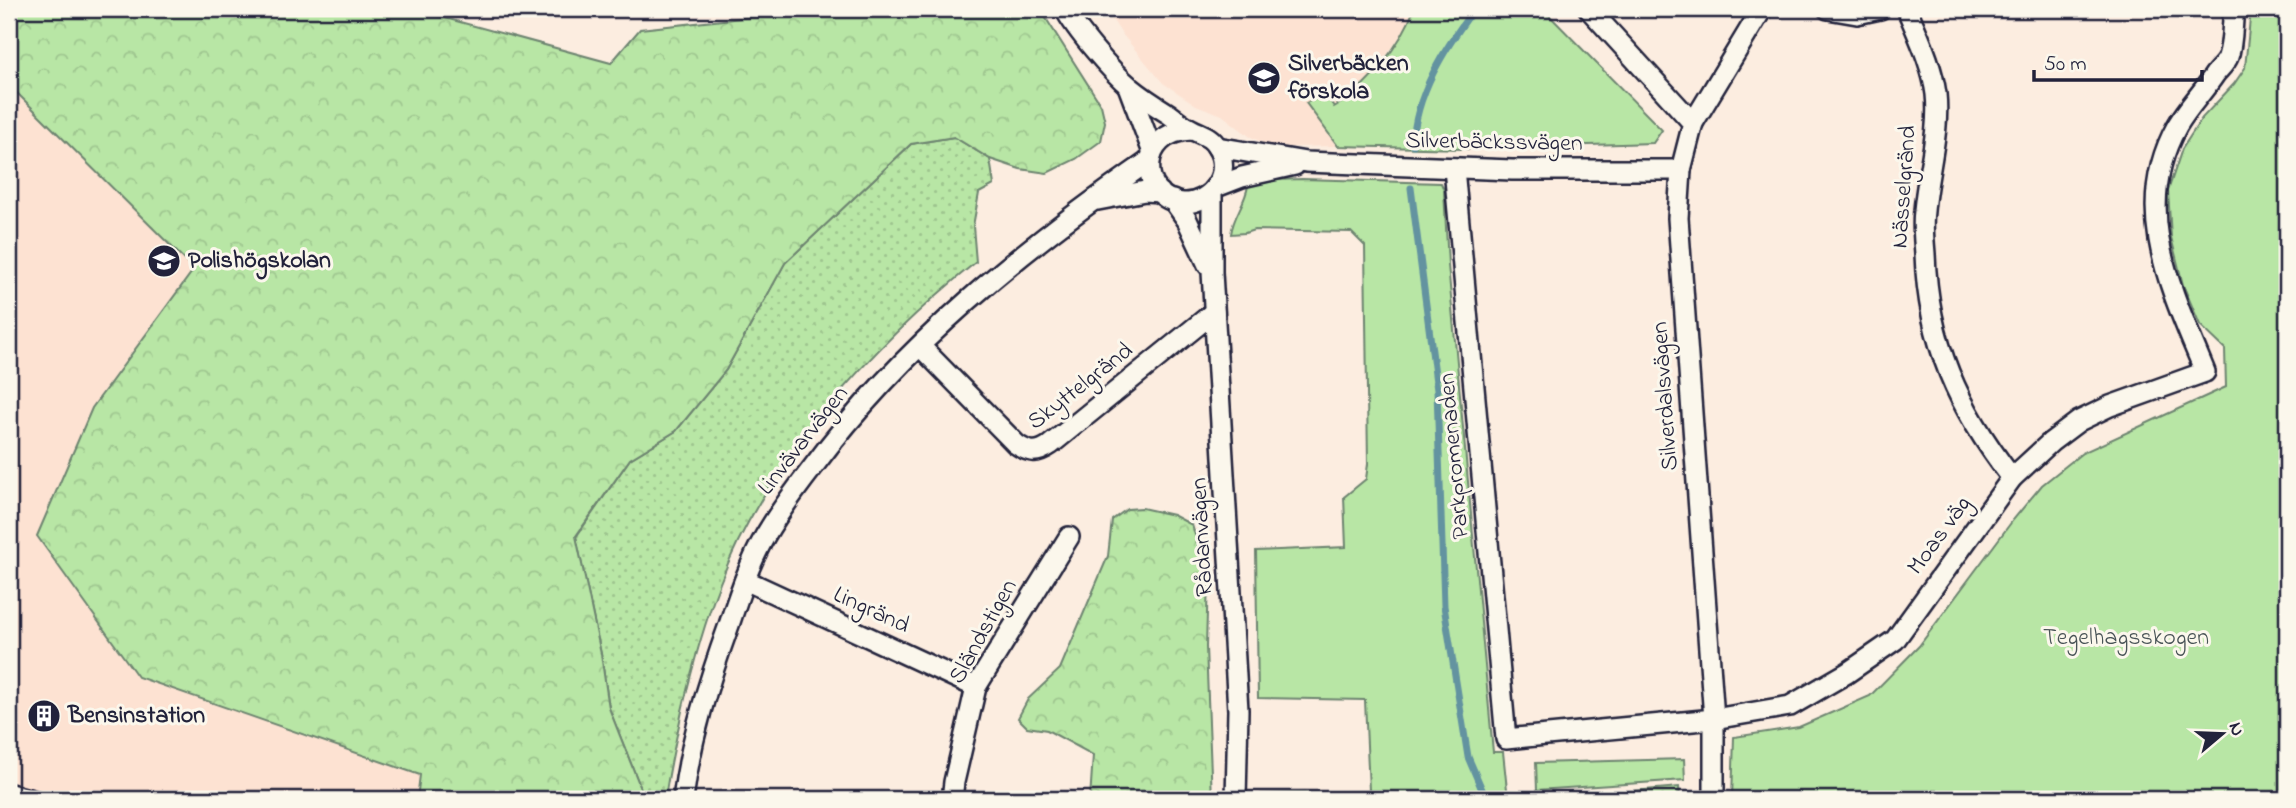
<svg xmlns="http://www.w3.org/2000/svg" width="2296" height="808" font-family="'Indie Flower',sans-serif">
<style>
.built{fill:#fde2d2}
.grass{fill:url(#grass-dots);stroke:#6d8470;stroke-width:2}
.forest{fill:url(#forest-crowns);stroke:#6d8470;stroke-width:2}
.green{fill:#b8e6a5;stroke:#6d8470;stroke-width:2}
.lines{fill:none;stroke-linecap:round;stroke-linejoin:round}
.stream{stroke:#6393a0;stroke-width:7}
.lane-casing{stroke:#22223b;stroke-width:15}
.street-casing{stroke:#22223b;stroke-width:24}
.lane{stroke:#fbf7ec;stroke-width:10}
.street{stroke:#fbf7ec;stroke-width:19}
.labels{text-anchor:middle;dominant-baseline:central;stroke-width:6;stroke-linejoin:round;paint-order:stroke}
.poi-label{font-size:24px;font-weight:bold;fill:#22223b;stroke:#fbf7ec;text-anchor:start}
.street-label{font-size:24px;fill:#22223b;stroke:#fbf7ec}
.park-label{font-size:24px;fill:#485356;stroke:#fbf7ec}
</style>
<defs>
<pattern id="grass-dots" width="8" height="8" patternUnits="userSpaceOnUse" patternTransform="scale(1.75)"><rect width="8" height="8" fill="#b8e6a5"/><path d="M2 2h.1M6 6h.1" fill="none" stroke="#9ec58f" stroke-width="1.8" stroke-linecap="round"/></pattern>
<pattern id="forest-crowns" width="20" height="18" patternUnits="userSpaceOnUse" patternTransform="scale(1.75)"><rect width="20" height="18" fill="#b8e6a5"/><path d="M2 6a3 3 0 1 1 6 0M12 15a3 3 0 1 1 6 0" fill="none" stroke="#9ec58f"/></pattern>
</defs>
<rect width="100%" height="100%" fill="#fcede0"/>
<filter id="ink" filterUnits="userSpaceOnUse"><feTurbulence type="fractalNoise" baseFrequency=".0143" numOctaves="2"/><feDisplacementMap in="SourceGraphic" scale="14" xChannelSelector="R" yChannelSelector="G"/><feConvolveMatrix kernelMatrix="1 2 1 2 8 2 1 2 1" color-interpolation-filters="sRGB"/></filter>
<g filter="url(#ink)">
<g class="built">
<path d="M1105 9H1414L1409 24 1375 72 1350 98 1334 108 1307 102 1338 146 1288 147 1268 145 1249 136 1222 115 1196 105 1163 83 1122 34Z"/>
<path d="M9 63 630 459 576 537 601 654 609 708 645 799H9Z"/>
</g>
<g class="grass">
<path d="M954 137 990 159 994 185 979 193 973 226 976 262C874 344 767 460 720 583 704 624 692 668 682 711 676 740 669 769 665 799H645L609 708 601 654 576 537 630 459 676 431 726 370 785 263 911 144Z"/>
<path d="M1679 787 1680 798 1678 799H1539Z"/>
</g>
<g class="forest">
<path d="M20 9H418L423 12 611 63 640 29 826 9H1040L1101 105 1105 122 1101 141 1076 159 1047 173 1020 169 990 159 954 137 911 144 785 263 726 370 676 431 630 459 576 536 601 654 609 708 645 799H417L420 775 138 677 37 536 92 408 194 269 9 85V16Z"/>
<path d="M1142 508 1173 515 1192 525 1208 579 1206 647 1212 799H1090L1093 755 1047 730 1027 727 1018 718 1028 699 1060 669 1108 556 1112 520 1127 509Z"/>
</g>
<g class="green">
<path d="M1414 9H1543L1662 130 1653 143 1465 149 1338 146 1306 103 1325 93 1334 107C1366 89 1402 44 1414 9Z"/>
<path d="M2251 9H2287V799H1732L1734 737 1799 727 1870 696 1919 646 2013 520 2042 485 2082 453 2226 387 2225 349 2200 325 2183 285 2171 237 2168 191 2182 149 2202 118 2234 84 2245 68Z"/>
<path d="M1302 179 1441 183 1444 190 1448 265 1493 752H1503L1508 799H1261V794L1369 791 1365 700 1258 698 1256 551 1346 547 1344 497 1366 479 1368 464 1365 246 1351 232 1254 230 1245 233 1231 234C1233 216 1245 204 1248 186L1276 180Z"/>
<path d="M1684 759 1685 780 1537 790 1536 763Z"/>
</g>
<g class="lines">
<g class="stream">
<path d="M1413 145C1415 94 1445 48 1474 9"/>
<path d="M1411 188 1437 390 1444 606 1468 757 1486 799"/>
</g>
<defs>
<path id="lane" d="M9 789 45 799"/>
<g id="street">
<path d="M1065 9C1076 30 1111 71 1130 87 1142 97 1156 106 1169 114 1176 119 1184 126 1191 129 1202 135 1211 136 1217 147 1233 172 1212 204 1183 203 1139 200 1135 131 1192 130"/>
<path d="M1589 9 1693 123"/>
<path d="M1828 9 1857 14 1880 9"/>
<path d="M1907 9C1918 36 1932 64 1936 94 1940 133 1927 173 1924 211 1922 225 1924 240 1925 254 1928 343 1958 408 2012 478"/>
<path d="M1128 86 1152 150"/>
<path d="M1217 147 1306 162 1512 170H1681"/>
<path d="M1454 168 1506 739 1714 719 1790 706 1847 673 1895 640 2012 478 2051 442 2079 421 2110 406 2205 372C2172 291 2130 210 2177 126 2188 107 2203 92 2215 74 2219 69 2226 63 2228 57 2233 43 2232 23 2234 9"/>
<path d="M1216 187 1242 177 1295 165"/>
<path d="M1212 193V272L1238 710 1236 799"/>
<path d="M1098 200 1145 191 1160 192"/>
<path d="M1173 200 1187 220 1208 265"/>
<path d="M920 346 1016 444C1029 453 1037 454 1050 445L1214 312"/>
<path d="M745 580 976 687"/>
<path d="M683 799C691 738 708 683 729 625 739 595 749 564 765 536 779 512 796 489 813 467 904 344 1025 247 1150 160"/>
<path d="M952 799 954 782 976 687 1069 537"/>
<path d="M1714 799V719L1678 218 1681 170 1693 123 1762 9"/>
</g>
</defs>
<use href="#lane" class="lane-casing"/>
<use href="#street" class="street-casing"/>
<use href="#lane" class="lane"/>
<use href="#street" class="street"/>
</g>
</g>
<defs>
<symbol id="school-disc" viewBox="-11 -11 22 22"><circle r="9.5" fill="#22223b" stroke="#fbf7ec"/><path d="M0-5L7-2L0 1L-7-2ZM-4 1L0 2.5L4 1V4Q0 6-4 4Z" fill="#fff"/></symbol>
<symbol id="university-disc" viewBox="-11 -11 22 22"><circle r="9.5" fill="#22223b" stroke="#fbf7ec"/><path d="M0-5L7-2L0 1L-7-2ZM-4 1L0 2.5L4 1V4Q0 6-4 4Z" fill="#fff"/></symbol>
<symbol id="building-disc" viewBox="-11 -11 22 22"><circle r="9.5" fill="#22223b" stroke="#fbf7ec"/><path d="M-4-6H4V6H1V3H-1V6H-4ZM-2.5-4.3h1.7v1.8h-1.7ZM.8-4.3h1.7v1.8H.8ZM-2.5-1h1.7V.8h-1.7ZM.8-1h1.7V.8H.8Z" fill="#fff"/></symbol>
</defs>
<g fill-rule="evenodd">
<use href="#school-disc" x="1245" y="59" width="38" height="38"/>
<use href="#university-disc" x="145" y="242" width="38" height="38"/>
<use href="#building-disc" x="25" y="697" width="38" height="38"/>
</g>
<g class="labels">
<g class="poi-label">
<text x="1288" y="64">Silverbäcken<tspan x="1288" dy="28">förskola</tspan></text>
<text x="188" y="261">Polishögskolan</text>
<text x="68" y="716">Bensinstation</text>
</g>
<g class="street-label">
<text transform="translate(1494 143) rotate(1)">Silverbäckssvägen</text>
<text transform="translate(1905 187) rotate(-86)">Nässelgränd</text>
<text transform="translate(1081 387) rotate(-38)">Skyttelgränd</text>
<text transform="translate(1666 396) rotate(-94)">Silverdalsvägen</text>
<text transform="translate(804 441) rotate(-52)">Linvävarvägen</text>
<text transform="translate(1455 456) rotate(-95)">Parkpromenaden</text>
<text transform="translate(1940 536) rotate(-54)">Moas väg</text>
<text transform="translate(1203 537) rotate(-93)">Rådanvägen</text>
<text transform="translate(871 611) rotate(25)">Lingränd</text>
<text transform="translate(984 632) rotate(-61)">Sländstigen</text>
</g>
<g class="park-label">
<text x="2126" y="638">Tegelhagsskogen</text>
</g>
</g>
<rect width="2296" height="808" fill="none" stroke="#fbf7ec" stroke-width="35"/>
<rect x="18" y="18" width="2261" height="773" fill="none" stroke="#22223b" stroke-width="2.5" filter="url(#ink)"/>
<g transform="translate(2222 734) rotate(71)" stroke="#fbf7ec" stroke-width="5" paint-order="stroke">
<path d="M0-5L12 26L0 18L-12 26Z" fill="#22223b"/>
<text y="-10" font-size="19" font-weight="bold" text-anchor="middle" fill="#22223b">N</text>
</g>
<path d="M2034 70v10h168v-10" fill="none" stroke="#22223b" stroke-width="3.5"/>
<text x="2044" y="70" font-size="21" fill="#22223b" stroke="#fbf7ec" stroke-width="5" paint-order="stroke">50 m</text>
</svg>
